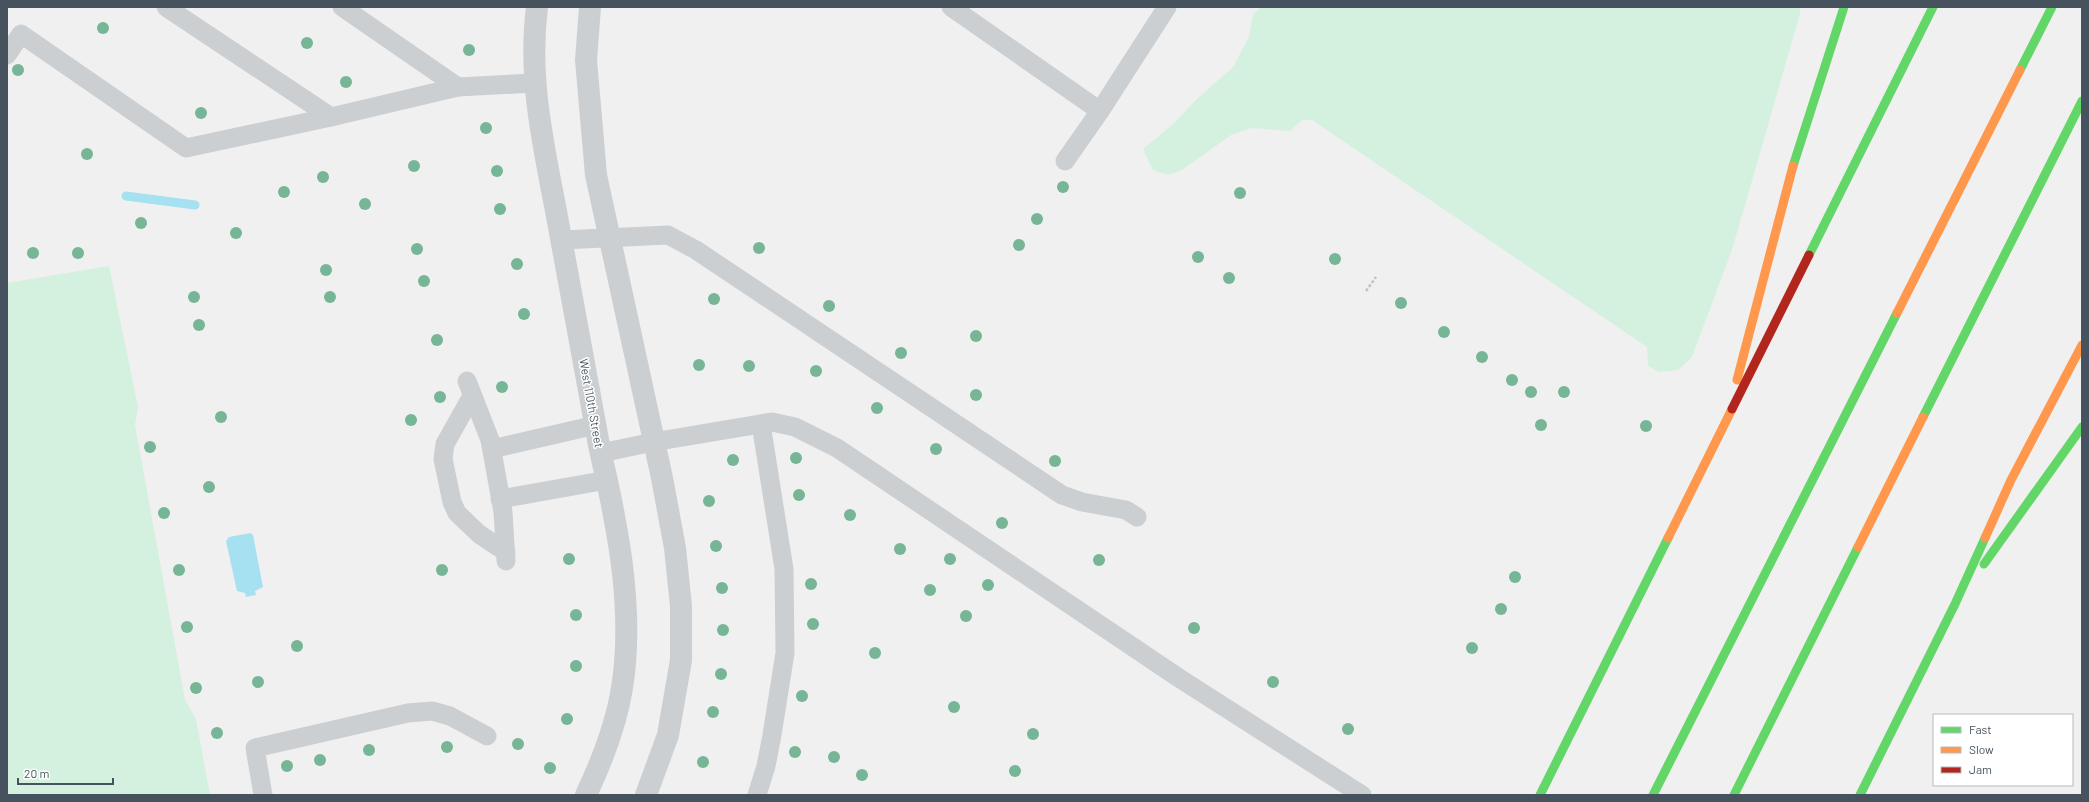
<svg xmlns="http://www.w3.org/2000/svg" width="2089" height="802" font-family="Barlow,sans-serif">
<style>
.green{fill:#d3f1de}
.water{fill:#a6e1f1}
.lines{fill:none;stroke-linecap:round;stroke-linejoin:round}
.stream{stroke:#a6e1f1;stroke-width:9}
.path{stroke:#b9c6c1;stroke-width:2.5;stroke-dasharray:3 2;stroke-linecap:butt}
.lane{stroke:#cccfd1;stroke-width:19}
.street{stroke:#cccfd1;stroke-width:22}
.fast{stroke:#63d668;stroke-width:9}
.slow{stroke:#ff974d;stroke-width:9}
.jam{stroke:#b3261e;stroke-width:9}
.tree{fill:#76b595}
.labels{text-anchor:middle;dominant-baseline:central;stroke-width:3;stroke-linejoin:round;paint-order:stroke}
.street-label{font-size:12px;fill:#46535e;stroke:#fff}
</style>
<rect width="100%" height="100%" fill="#f1f0f0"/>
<g class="green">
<path d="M1261 7H1800V14L1732 250 1692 357 1678 370 1659 372 1648 366 1647 347 1312 120H1302L1290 131 1251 128 1231 135 1182 170 1168 175 1153 170 1143 149 1173 124 1197 99 1233 67 1249 37 1253 14Z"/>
<path d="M109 266 138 407 135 425 185 700 196 719 210 795H7V283Z"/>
</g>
<path class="water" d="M250 533 253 535 263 587 255 591 256 595 246 597 245 593 237 591 226 541 229 537Z"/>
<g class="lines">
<path class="stream" d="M126 196 195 205"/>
<path class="path" d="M1366 291 1376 277"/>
<g class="lane">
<path d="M166 7 331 117"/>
<path d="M342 7 458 87"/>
<path d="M951 7 1100 111 1167 7"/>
<path d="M7 55 21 34 186 148 331 117 458 87 534 83"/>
<path d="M1065 161 1100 111"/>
<path d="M562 240 668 235 696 250 1062 495 1082 502 1126 510 1137 517"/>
<path d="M467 381 490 440 503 512 506 561"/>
<path d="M472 396 445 444 443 459 452 502 457 513 479 534 506 552"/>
<path d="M492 449 596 425"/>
<path d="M601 453 653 442 772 422 795 427 837 448 1179 678 1362 795"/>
<path d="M500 499 607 480"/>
<path d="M263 795 255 748 408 713 432 711 450 716 487 736"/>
<path d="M757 795 766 766 772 735 785 653 784 569 761 424"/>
</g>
<g class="street">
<path d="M537 7C528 77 543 143 556 211 571 289 585 367 599 445 604 469 610 492 614 516 625 572 631 632 622 688 616 726 602 761 586 795"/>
<path d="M590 7 586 60 596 175 662 478 675 548 681 606V660L668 735 646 795"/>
</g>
<g class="fast">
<path d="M2020 70 2052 7"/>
<path d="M1793 166 1844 7"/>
<path d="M1809 255 1933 7"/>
<path d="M1923 417 2082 101"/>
<path d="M1984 564 2082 427"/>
<path d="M1540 795 1668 538"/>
<path d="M1653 795 1897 313"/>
<path d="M1734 795 1858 547"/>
<path d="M1860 795 1955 604 1985 538"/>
</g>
<g class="slow">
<path d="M1897 313 2020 70"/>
<path d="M1737 380 1793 166"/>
<path d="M1668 538 1732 409"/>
<path d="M1985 538 2011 480 2082 345"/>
<path d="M1858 547 1923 417"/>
</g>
<path class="jam" d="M1732 409 1809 255"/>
</g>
<g class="tree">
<circle cx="103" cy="28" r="6"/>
<circle cx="307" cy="43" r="6"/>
<circle cx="469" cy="50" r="6"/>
<circle cx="18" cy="70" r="6"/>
<circle cx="346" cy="82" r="6"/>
<circle cx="201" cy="113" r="6"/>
<circle cx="486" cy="128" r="6"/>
<circle cx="87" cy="154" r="6"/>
<circle cx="414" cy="166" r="6"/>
<circle cx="497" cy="171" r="6"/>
<circle cx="323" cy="177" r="6"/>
<circle cx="1063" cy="187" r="6"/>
<circle cx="284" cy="192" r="6"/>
<circle cx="1240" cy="193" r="6"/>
<circle cx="365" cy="204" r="6"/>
<circle cx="500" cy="209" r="6"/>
<circle cx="1037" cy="219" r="6"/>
<circle cx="141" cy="223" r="6"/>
<circle cx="236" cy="233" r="6"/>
<circle cx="1019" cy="245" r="6"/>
<circle cx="759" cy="248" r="6"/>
<circle cx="417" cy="249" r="6"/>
<circle cx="33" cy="253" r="6"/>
<circle cx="78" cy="253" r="6"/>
<circle cx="1198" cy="257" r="6"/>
<circle cx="1335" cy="259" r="6"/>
<circle cx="517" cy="264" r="6"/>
<circle cx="326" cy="270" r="6"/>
<circle cx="1229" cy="278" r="6"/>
<circle cx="424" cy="281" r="6"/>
<circle cx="194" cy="297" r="6"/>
<circle cx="330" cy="297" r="6"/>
<circle cx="714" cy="299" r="6"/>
<circle cx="1401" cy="303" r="6"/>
<circle cx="829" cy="306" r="6"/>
<circle cx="524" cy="314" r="6"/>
<circle cx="199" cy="325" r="6"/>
<circle cx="1444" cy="332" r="6"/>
<circle cx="976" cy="336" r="6"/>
<circle cx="437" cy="340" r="6"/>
<circle cx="901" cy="353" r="6"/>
<circle cx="1482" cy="357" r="6"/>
<circle cx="699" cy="365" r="6"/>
<circle cx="749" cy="366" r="6"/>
<circle cx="816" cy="371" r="6"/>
<circle cx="1512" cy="380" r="6"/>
<circle cx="502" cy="387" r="6"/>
<circle cx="1531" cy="392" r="6"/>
<circle cx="1564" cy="392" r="6"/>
<circle cx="976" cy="395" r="6"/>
<circle cx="440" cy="397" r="6"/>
<circle cx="877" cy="408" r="6"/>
<circle cx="221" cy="417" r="6"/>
<circle cx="411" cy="420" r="6"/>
<circle cx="1541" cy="425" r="6"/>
<circle cx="1646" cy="426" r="6"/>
<circle cx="150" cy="447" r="6"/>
<circle cx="936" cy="449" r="6"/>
<circle cx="796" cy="458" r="6"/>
<circle cx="733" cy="460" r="6"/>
<circle cx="1055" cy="461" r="6"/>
<circle cx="209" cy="487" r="6"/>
<circle cx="799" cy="495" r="6"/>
<circle cx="709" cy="501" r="6"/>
<circle cx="164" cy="513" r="6"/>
<circle cx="850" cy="515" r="6"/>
<circle cx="1002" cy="523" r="6"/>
<circle cx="716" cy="546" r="6"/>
<circle cx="900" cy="549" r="6"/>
<circle cx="569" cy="559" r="6"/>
<circle cx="950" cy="559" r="6"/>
<circle cx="1099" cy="560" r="6"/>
<circle cx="179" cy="570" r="6"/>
<circle cx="442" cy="570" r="6"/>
<circle cx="1515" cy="577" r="6"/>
<circle cx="811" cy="584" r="6"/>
<circle cx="988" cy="585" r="6"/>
<circle cx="722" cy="588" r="6"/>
<circle cx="930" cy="590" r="6"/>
<circle cx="1501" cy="609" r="6"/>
<circle cx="576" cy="615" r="6"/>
<circle cx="966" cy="616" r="6"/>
<circle cx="813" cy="624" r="6"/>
<circle cx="187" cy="627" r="6"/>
<circle cx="1194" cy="628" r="6"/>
<circle cx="723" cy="630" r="6"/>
<circle cx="297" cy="646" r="6"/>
<circle cx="1472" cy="648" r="6"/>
<circle cx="875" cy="653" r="6"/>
<circle cx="576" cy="666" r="6"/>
<circle cx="721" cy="674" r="6"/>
<circle cx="258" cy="682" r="6"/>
<circle cx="1273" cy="682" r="6"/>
<circle cx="196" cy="688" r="6"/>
<circle cx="802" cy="696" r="6"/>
<circle cx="954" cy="707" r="6"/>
<circle cx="713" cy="712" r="6"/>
<circle cx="567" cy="719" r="6"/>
<circle cx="1348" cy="729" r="6"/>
<circle cx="217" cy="733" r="6"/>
<circle cx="1033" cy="734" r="6"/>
<circle cx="518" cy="744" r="6"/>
<circle cx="447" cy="747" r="6"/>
<circle cx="369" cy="750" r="6"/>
<circle cx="795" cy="752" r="6"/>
<circle cx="834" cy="757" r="6"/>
<circle cx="320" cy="760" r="6"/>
<circle cx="703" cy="762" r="6"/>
<circle cx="287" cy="766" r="6"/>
<circle cx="550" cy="768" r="6"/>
<circle cx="1015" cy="771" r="6"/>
<circle cx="862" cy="775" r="6"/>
</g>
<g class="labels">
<g class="street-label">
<text transform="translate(592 403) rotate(80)">West 110th Street</text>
</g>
</g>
<rect width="2089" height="802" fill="none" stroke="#46535e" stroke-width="16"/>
<rect x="1933" y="714" width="140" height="72" fill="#ffffff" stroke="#b5babf"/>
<rect x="1941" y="727" width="20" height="6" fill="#63d668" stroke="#b5babf"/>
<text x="1969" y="734" font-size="12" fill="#46535e">Fast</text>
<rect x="1941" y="747" width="20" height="6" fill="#ff974d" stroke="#b5babf"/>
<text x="1969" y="754" font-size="12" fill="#46535e">Slow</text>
<rect x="1941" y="767" width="20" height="6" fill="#b3261e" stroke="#b5babf"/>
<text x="1969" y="774" font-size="12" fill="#46535e">Jam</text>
<path d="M18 778v6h95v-6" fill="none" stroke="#46535e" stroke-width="2"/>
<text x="24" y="778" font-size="12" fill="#46535e" stroke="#ffffff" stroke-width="3" paint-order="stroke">20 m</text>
</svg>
